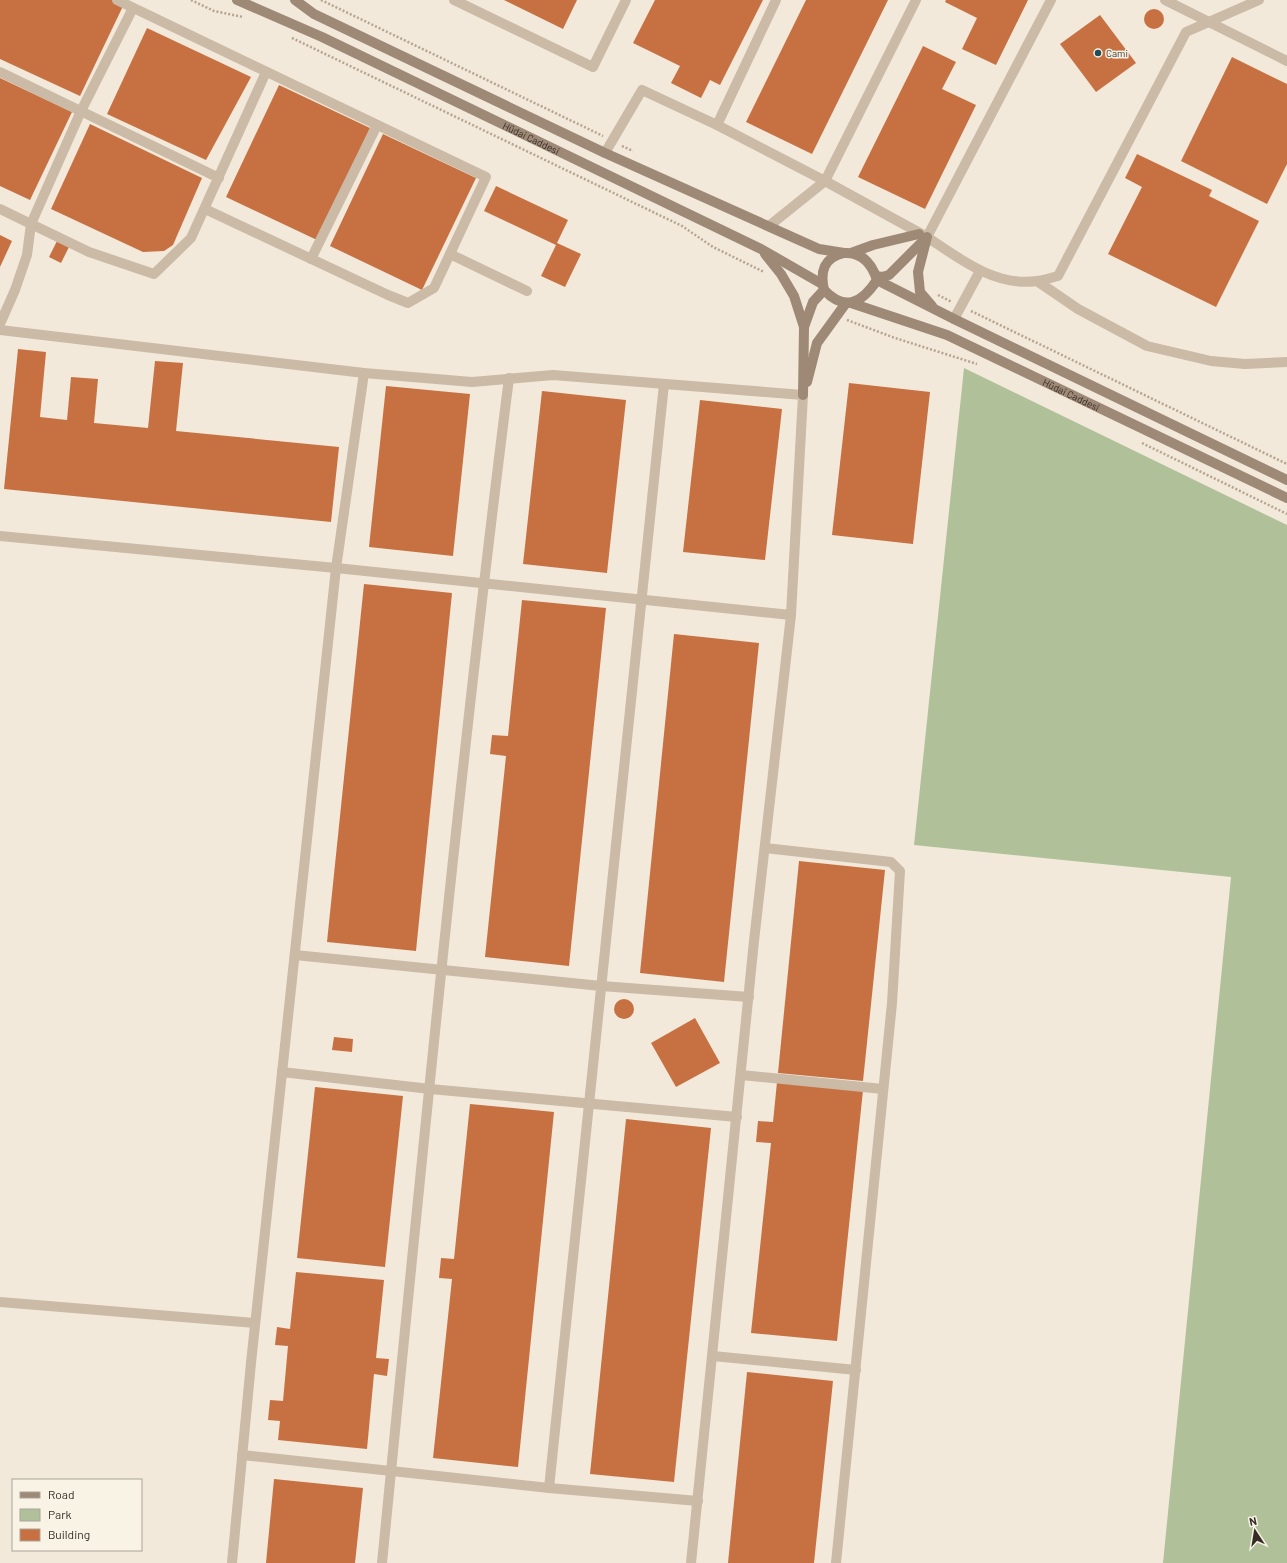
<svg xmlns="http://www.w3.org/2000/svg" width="1287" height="1563" font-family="Barlow,sans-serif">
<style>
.green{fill:#b0c19a}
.building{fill:#c77143}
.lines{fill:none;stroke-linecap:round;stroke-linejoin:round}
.path{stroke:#b6a490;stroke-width:2.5;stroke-dasharray:2 2;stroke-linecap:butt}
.street{stroke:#cabaa6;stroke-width:10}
.secondary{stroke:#9e8977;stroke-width:10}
.poi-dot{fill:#1c4d58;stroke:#f9f3e6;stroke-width:1.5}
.labels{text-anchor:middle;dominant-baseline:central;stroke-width:3;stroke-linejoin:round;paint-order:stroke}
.poi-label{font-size:10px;fill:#362d27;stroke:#f9f3e6;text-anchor:start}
.street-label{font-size:10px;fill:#362d27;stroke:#f9f3e6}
</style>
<rect width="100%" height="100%" fill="#f2e9da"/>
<path class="green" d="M964 368 1287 525V1563H1163L1231 877 914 845Z"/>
<g class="building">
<path d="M0 0H116L124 4 80 96 0 59Z"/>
<path d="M504 0H577L563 29Z"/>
<path d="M655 0H763L720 85 710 80 701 98 671 83 680 66 633 43Z"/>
<path d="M806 0H888L812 154 746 122Z"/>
<path d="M946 0H1028L996 65 962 49 977 18 945 2Z"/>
<circle cx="1154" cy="19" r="10"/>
<path d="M1100 15 1136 63 1096 92 1060 44Z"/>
<path d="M147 28 251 77 206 160 107 114Z"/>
<path d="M923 46 956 62 942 89 976 105 925 209 858 177Z"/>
<path d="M1232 57 1287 84V164L1267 204 1181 161Z"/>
<path d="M0 78 72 112 30 200 0 186Z"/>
<path d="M279 85 370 128 317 240 226 197Z"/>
<path d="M90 124 202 178 173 245 164 251 143 252 51 209Z"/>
<path d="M383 134 476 178 422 290 330 246Z"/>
<path d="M1137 154 1212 190 1209 196 1259 221 1216 307 1108 254 1142 187 1125 178Z"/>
<path d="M496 186 568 220 557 243 581 254 565 287 541 276 556 245 484 211Z"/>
<path d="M0 235 12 241 0 267Z"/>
<path d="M57 241 69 247 61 263 49 257Z"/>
<path d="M18 349 46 352 40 417 67 420 71 377 98 379 94 423 148 428 155 361 183 363 176 431 339 447 331 522 4 489Z"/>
<path d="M849 383 930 392 913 544 832 535Z"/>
<path d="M386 386 470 394 453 556 369 547Z"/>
<path d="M542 391 626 400 607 573 523 564Z"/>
<path d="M700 400 782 409 765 560 683 552Z"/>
<path d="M364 584 452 593 416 951 327 942Z"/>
<path d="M522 600 606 608 569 966 485 957 506 756 490 754 492 735 508 736Z"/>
<path d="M674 634 759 643 724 982 640 973Z"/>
<path d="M799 861 885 870 863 1081 778 1073Z"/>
<circle cx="624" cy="1009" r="10"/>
<path d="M695 1018 720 1063 676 1087 651 1043Z"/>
<path d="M334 1037 353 1039 352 1052 332 1050Z"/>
<path d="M777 1082 863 1090 837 1341 751 1333 771 1143 756 1142 758 1121 773 1122Z"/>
<path d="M315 1087 403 1096 385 1267 297 1258Z"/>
<path d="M470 1104 554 1112 518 1467 433 1458 452 1279 439 1278 441 1258 454 1259Z"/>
<path d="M626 1119 711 1128 674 1482 590 1474Z"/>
<path d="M296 1272 384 1280 376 1358 389 1359 387 1376 374 1374 367 1449 278 1440 280 1421 268 1420 270 1400 283 1401 288 1346 275 1345 277 1327 290 1329Z"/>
<path d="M747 1372 833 1381 814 1563H728Z"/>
<path d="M274 1479 363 1488 355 1563H266Z"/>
</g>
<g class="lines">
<g class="path">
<path d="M191 0 214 11 243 17"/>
<path d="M321 0 603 136"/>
<path d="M292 38 682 226 713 247 764 272"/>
<path d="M622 146 633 151"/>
<path d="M938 295 952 302"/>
<path d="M971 311 1287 464"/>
<path d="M847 320 895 338 977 364"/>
<path d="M1142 443 1287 514"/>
</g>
<g class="street">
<path d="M117 0 486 177 434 288 408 303 388 295 205 209"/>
<path d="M454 0 593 67 626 0"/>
<path d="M776 0 717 125 825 181 927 237 1051 0"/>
<path d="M1165 0 1287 61"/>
<path d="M0 72 219 178"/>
<path d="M605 153 642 90 717 125"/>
<path d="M0 209 89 252 154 274 191 238 266 72"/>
<path d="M769 226 825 181 916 0"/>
<path d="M927 237C960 259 995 287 1037 281 1044 280 1051 278 1058 276L1186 32 1259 0"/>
<path d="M450 254 527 291"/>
<path d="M311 259 377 125"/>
<path d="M1037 281 1078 309 1147 346 1211 361 1245 364 1287 362"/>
<path d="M954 319 980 271"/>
<path d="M0 324 15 290 27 255 31 224 81 111 133 8"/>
<path d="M0 330 364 373 472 382 553 375 803 395 791 615 754 941 691 1563"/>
<path d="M0 536 336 568 791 615"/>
<path d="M765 848 891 862 900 871 892 1003 836 1563"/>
<path d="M295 955 601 986 749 997"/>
<path d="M282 1072 430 1089 737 1117"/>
<path d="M741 1075 883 1089"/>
<path d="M0 1302 255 1323"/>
<path d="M713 1356 856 1370"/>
<path d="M242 1455 549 1488 698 1501"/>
<path d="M549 1488 664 384"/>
<path d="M232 1563 251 1363 336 568 364 373"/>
<path d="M382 1563C421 1168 459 772 509 378"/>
</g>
<g class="secondary">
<path id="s1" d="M237 0 322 37 761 249 822 284"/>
<path d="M295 0 314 14 605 153 819 249 844 253"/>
<path d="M927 237 918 272 920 292 932 306"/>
<path d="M844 253C862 252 872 264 877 280 862 303 845 312 824 290 820 272 823 258 844 253Z"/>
<path d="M851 253 873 245 919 234"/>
<path d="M765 254 781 274 794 296 804 327"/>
<path d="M876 276 882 277 889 275 926 238"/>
<path d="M877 280 954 319 1287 480"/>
<path id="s2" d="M851 303 947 335 1287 498"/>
<path d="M807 382 817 343 846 303"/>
<path d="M803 395 804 327 813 302 824 290"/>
</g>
</g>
<circle class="poi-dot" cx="1098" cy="53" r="4"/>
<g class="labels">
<g class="poi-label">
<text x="1106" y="53">Cami</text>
</g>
<g class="street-label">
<text stroke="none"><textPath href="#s1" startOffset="325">Hüdai Caddesi</textPath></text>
<text stroke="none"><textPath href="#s2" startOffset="239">Hüdai Caddesi</textPath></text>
</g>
</g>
<rect x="12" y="1479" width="130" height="72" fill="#f9f3e6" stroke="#aba49a"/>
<rect x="20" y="1492" width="20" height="6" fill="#9e8977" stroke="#aba49a"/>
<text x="48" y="1499" font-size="12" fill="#362d27">Road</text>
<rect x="20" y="1509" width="20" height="12" fill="#b0c19a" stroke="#aba49a"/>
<text x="48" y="1519" font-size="12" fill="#362d27">Park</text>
<rect x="20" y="1529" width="20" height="12" fill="#c77143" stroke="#aba49a"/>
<text x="48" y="1539" font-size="12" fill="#362d27">Building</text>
<g transform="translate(1255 1531) rotate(348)" stroke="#f9f3e6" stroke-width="3" paint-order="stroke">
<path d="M0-3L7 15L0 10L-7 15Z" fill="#362d27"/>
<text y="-6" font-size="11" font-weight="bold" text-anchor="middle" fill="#362d27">N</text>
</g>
</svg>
